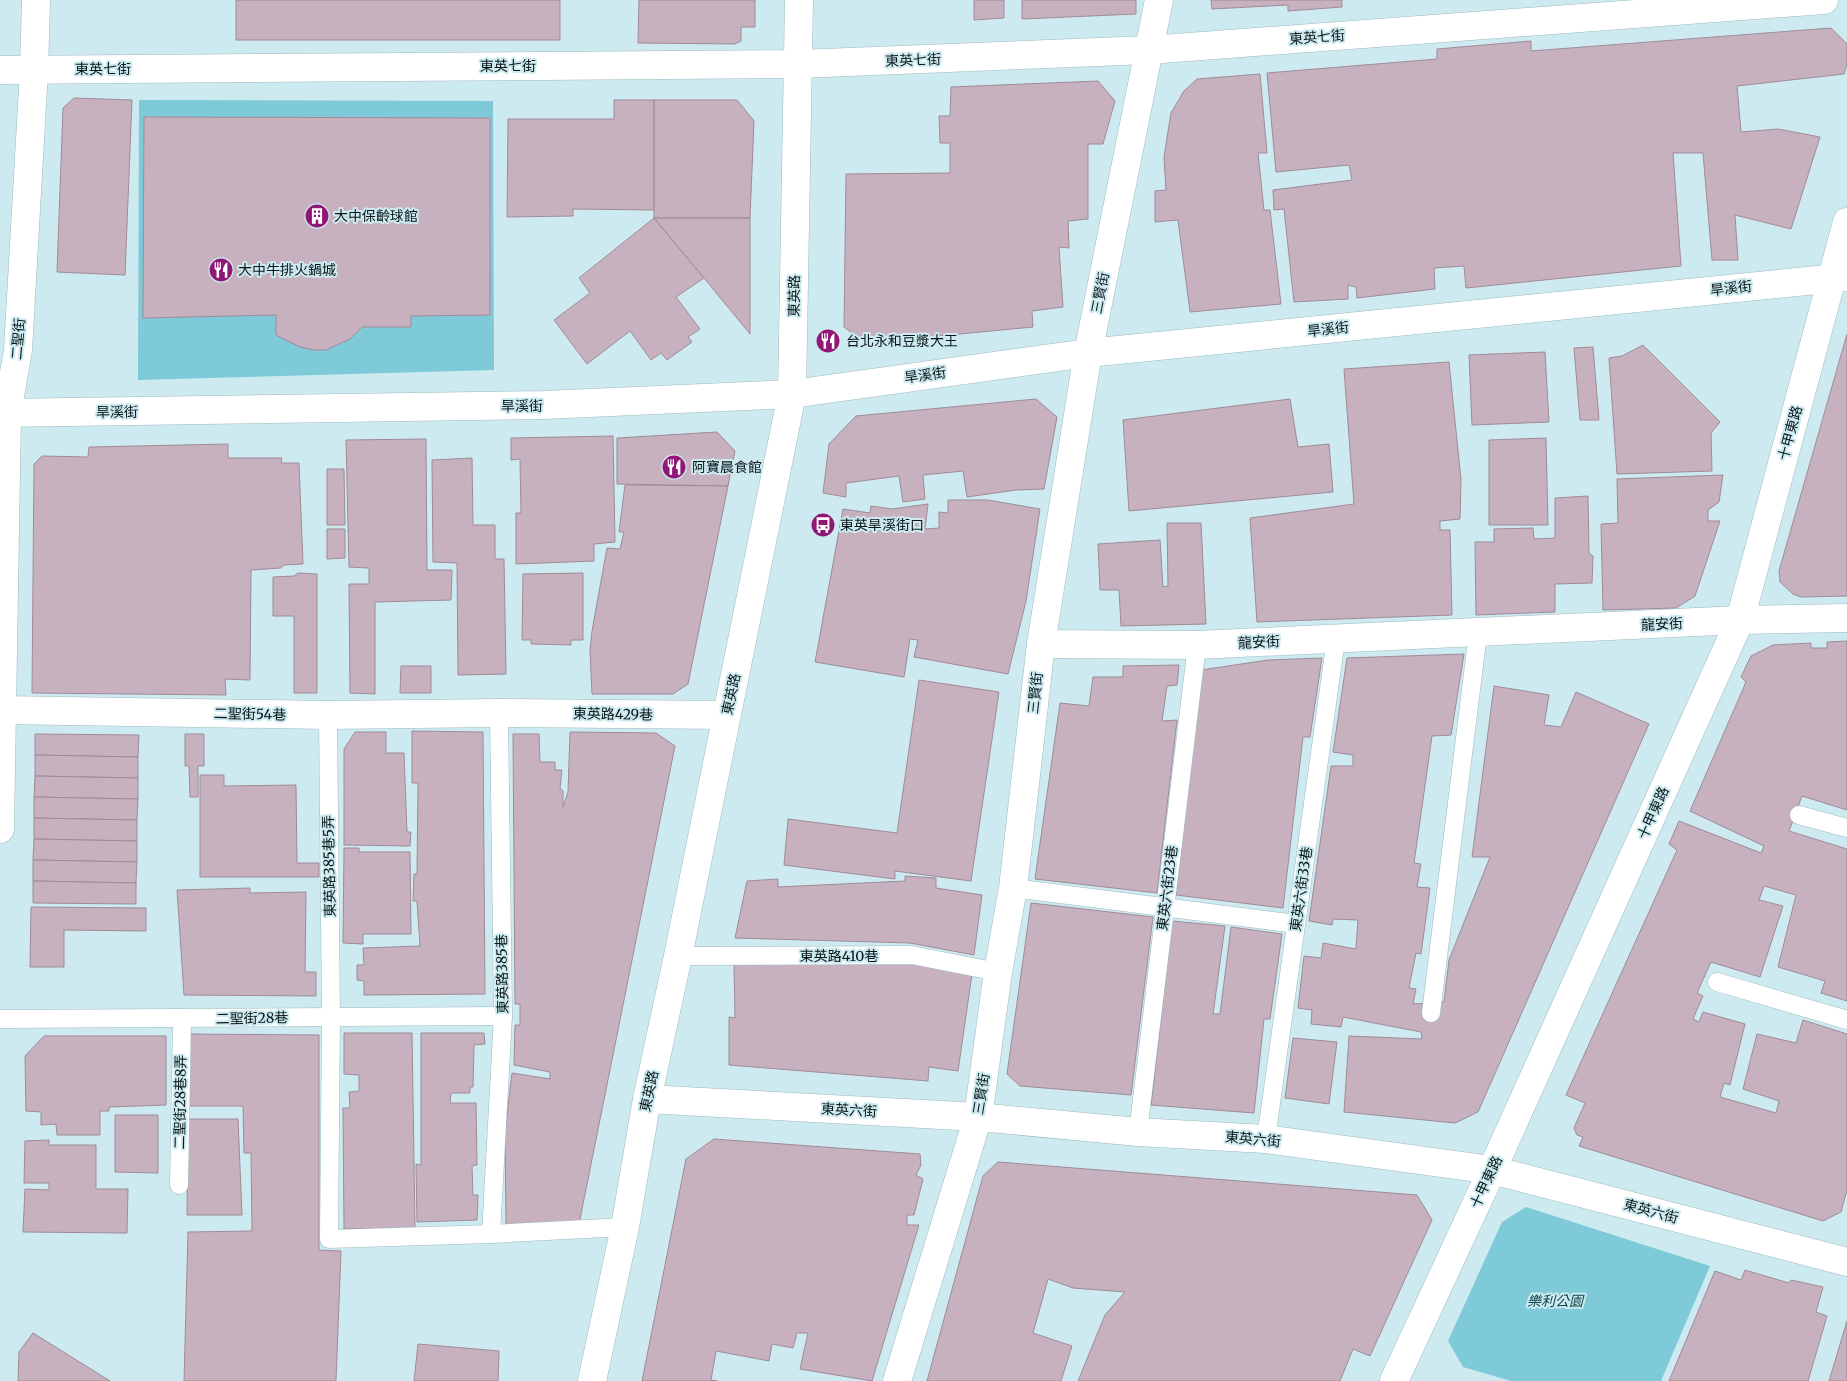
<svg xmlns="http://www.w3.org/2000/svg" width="1847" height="1381" font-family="Merriweather,'Noto Sans TC',serif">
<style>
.green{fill:#7fcad8}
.building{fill:#c8b1bf;stroke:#a08a98}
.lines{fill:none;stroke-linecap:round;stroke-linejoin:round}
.service-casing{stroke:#9dbac0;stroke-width:19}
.minor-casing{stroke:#9dbac0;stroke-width:29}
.service{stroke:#fff;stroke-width:18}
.minor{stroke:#fff;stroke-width:28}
.labels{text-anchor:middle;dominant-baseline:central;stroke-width:4;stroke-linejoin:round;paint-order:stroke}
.street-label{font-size:14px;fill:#0a1517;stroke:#cceaf0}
.poi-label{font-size:14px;fill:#0a1517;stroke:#cceaf0;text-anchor:start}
.park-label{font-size:14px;font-style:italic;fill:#0c444d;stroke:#cceaf0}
</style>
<rect width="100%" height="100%" fill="#cceaf0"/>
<g class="green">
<path d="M139 100 493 101 494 370 138 380Z"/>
<path d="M1526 1207 1710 1266 1661 1381H1511L1463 1367 1448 1341 1502 1222Z"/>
</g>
<g class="building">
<rect x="236" y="0" width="324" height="40"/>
<path d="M639 0H755V27H741V41L735 44 638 43Z"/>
<path d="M974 0H1004V18L974 20Z"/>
<path d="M1022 0H1136V14L1022 19Z"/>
<path d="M1211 0H1342V7L1288 11V5L1212 9Z"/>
<path d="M1831 28 1847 44V64L1844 74 1737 86 1741 132 1778 129 1820 137 1791 229 1735 215 1738 260H1712L1703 153H1673L1681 266 1466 288 1464 266 1434 268 1435 289 1357 298 1356 287 1348 285V299L1294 302 1284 209 1274 210 1273 190 1352 180 1349 165 1276 172 1267 73 1437 59V49L1531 41V51Z"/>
<path d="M1260 74 1267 153H1258L1264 210H1270L1281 304 1190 312 1178 220 1155 222V191L1166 190 1164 157 1171 113 1184 91 1197 79Z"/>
<path d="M1098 81 1115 101 1103 144H1088V219L1068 221 1069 248 1059 247 1063 307 1032 311 1033 327 866 343 844 327 846 174 950 173V143H940L939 116H950L951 87Z"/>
<path d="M74 98 132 100 125 275 57 272 63 108Z"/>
<path d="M614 100H654V210L573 209V216L507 217 508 119H614Z"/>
<path d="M654 100H737L754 121 750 218H654Z"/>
<path d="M144 117 490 118V315L411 316V327H362L350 339 326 350H314L300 347 276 335V315L143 318Z"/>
<path d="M654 218 704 278 676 297 700 329 688 337 692 342 667 360 661 353 651 360 630 331 587 364 554 320 590 293 579 278Z"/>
<path d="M654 218H750V334L704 278Z"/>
<path d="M1847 334V596L1801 597 1793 594 1780 582 1779 571Z"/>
<path d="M1643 345 1720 422 1711 433 1712 471 1617 474 1609 358 1622 356Z"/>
<path d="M1593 347 1599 420H1580L1574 348Z"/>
<path d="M1545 352 1549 422 1472 425 1469 355Z"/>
<path d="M1449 362 1461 480 1460 519 1440 521V530H1450L1452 615 1257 622 1250 518 1354 504 1344 369Z"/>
<path d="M1036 399 1057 417 1044 489 1016 490 967 497 963 471 923 475 925 499 903 502 899 476 846 483V497L823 493 829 444 856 416Z"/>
<path d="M1290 399 1298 447 1329 444 1333 492 1129 511 1123 420Z"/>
<path d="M717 432 735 451 728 486 617 484V438Z"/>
<path d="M613 436 615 542 594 544V561L516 564V513H521L520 459 511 460V438Z"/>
<path d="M1546 438 1548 525H1489V440Z"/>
<path d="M426 439 427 570H452L451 600 375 602V694L350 693 349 584H369V568L349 567 346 440Z"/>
<path d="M228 444V458H282L281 463H299L303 564 284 565 281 568 251 570 250 680 225 679 226 695 32 693 34 464 42 456 88 457 89 447Z"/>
<path d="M472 458 473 525H495V559H504L506 674 458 675 457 563 433 562 432 460Z"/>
<path d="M327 469H344L345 525H327Z"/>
<path d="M1723 475 1719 502 1708 510V521H1720L1695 596 1676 608 1603 610 1601 524 1618 523 1617 479Z"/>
<path d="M625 485 728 486 688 684 673 694H592L590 651 592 631 607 548 620 549 624 532H619Z"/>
<path d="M1588 496 1589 553 1593 556 1592 583 1555 584V612L1476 615 1475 542H1494V529L1533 528 1534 539 1555 538V498Z"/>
<path d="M948 500H988L1040 509 1026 601 1008 674 914 657 918 640 910 639 904 677 815 662 843 509 870 513 871 506 892 509 928 504 925 529 939 528V512L948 513Z"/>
<path d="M1167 523H1201L1206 624 1121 626 1119 590H1100L1098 544 1160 540 1163 587 1168 586Z"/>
<path d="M327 529H345V558L327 559Z"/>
<path d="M298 573 317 574V693H294V616H273V577L294 576Z"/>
<path d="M583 573V640H571V645L531 644V640H522L523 574Z"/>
<path d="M1847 641V810L1802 796 1789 831 1847 849V1001L1821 993 1825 981 1778 967 1796 895 1764 886 1759 900 1783 906 1760 977 1711 962 1697 993 1703 996 1693 1019 1699 1022 1703 1012 1745 1024 1730 1085 1724 1083 1720 1097 1776 1113 1779 1101 1743 1089 1757 1034 1796 1043 1803 1020 1847 1034V1190L1841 1212 1823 1221 1579 1146 1583 1137 1577 1135 1574 1128 1585 1103 1566 1095 1677 850 1669 844 1679 821 1761 853 1764 846 1690 811 1746 682 1741 677 1751 656 1773 645 1811 643V648H1827V642Z"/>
<path d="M1464 654 1451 735 1432 736 1414 863 1421 864 1417 887 1430 888 1421 954 1416 953 1409 988 1416 989 1413 1004 1444 1002 1449 960 1490 857H1472L1494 686 1549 695 1544 725 1561 727 1576 692 1649 724 1478 1112 1455 1123 1344 1112 1349 1036 1422 1039 1421 1032 1343 1017 1341 1027 1311 1024 1312 1010 1298 1008 1304 956 1321 958 1323 943 1356 949 1358 920 1333 919 1332 925 1309 921 1331 766H1353V755L1333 752 1347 658Z"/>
<path d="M1322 658 1310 737H1303L1283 908 1176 895 1201 670 1268 660Z"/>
<path d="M1179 665 1177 685 1167 686 1162 721 1177 720 1157 893 1035 879 1060 703 1089 706 1093 677H1123V666Z"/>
<path d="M401 666H431V693H400Z"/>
<path d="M919 680 999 692 971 881 895 871V879L784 865 788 819 897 833Z"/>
<path d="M412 731 483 732 485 994 364 995V981L357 980V965H364L363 948 420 946 417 901H413L414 874H417L418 783H412Z"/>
<path d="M355 732H386V753H404L407 832H411L410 846 344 845V749Z"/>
<path d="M570 732 656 733 675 746 579 1224H506L505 1132 512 1073 550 1079V1072L514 1065 515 1025H520V1004H515L513 734H539L540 762H555V770H562L560 788 563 791V807L568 792Z"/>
<path d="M35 734 139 735 138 757 35 755Z"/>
<path d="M185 734H204V766H198V797H190L189 766H185Z"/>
<path d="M35 755 138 757V778L35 776Z"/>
<path d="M200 775H224V786L296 785 297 863H319V877H200Z"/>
<path d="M35 776 138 778V799L34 797Z"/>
<path d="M34 797 138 799 137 820 34 818Z"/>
<path d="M34 818 137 820V841L34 839Z"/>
<path d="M34 839 137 841V862L33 860Z"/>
<path d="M344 848H359V852H410L411 934H363V944L343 943Z"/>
<path d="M33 860 137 862 136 883 33 881Z"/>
<path d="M905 876 936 878V888L982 895 974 955 910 943 735 938 747 881 778 879V887L905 881Z"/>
<path d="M33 881 136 883V904L33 903Z"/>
<path d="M250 888V893L306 892 305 972H316V996L184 995 177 890Z"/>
<path d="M1031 903 1153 917 1131 1095 1020 1086 1007 1074Z"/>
<path d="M31 907 146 908V931L64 930V967H30Z"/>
<path d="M1172 921 1225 926 1213 1014H1220L1231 927 1282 934 1270 1019H1264L1254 1113 1151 1105Z"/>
<path d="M917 963 972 974 958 1071 929 1067 928 1081 729 1065V1017L735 1018 734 964Z"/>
<path d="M344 1033H412L415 1228 344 1229 343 1108H350L349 1092 359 1091V1075L344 1074Z"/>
<path d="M421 1033H484L485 1044 474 1045 473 1087H470V1093H451L450 1103H476L477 1165 472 1166 473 1195H478L477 1220 417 1222 416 1164 421 1165Z"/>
<path d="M188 1034 319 1035V1250L341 1251 336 1381H184L188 1232 252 1231 251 1153H244L243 1106H189Z"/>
<path d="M44 1036H166V1105L109 1107V1111H100V1135H57L56 1124 41 1125V1112L26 1111 25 1056Z"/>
<path d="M1293 1038 1337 1042 1329 1104 1285 1098Z"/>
<path d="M115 1115H158V1173L115 1172Z"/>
<path d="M188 1119H238L242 1215H187Z"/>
<path d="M714 1139 920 1154 921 1165 916 1175 923 1179 914 1215H907V1225H919L872 1381 800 1369 808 1333H797L793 1348 772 1344 769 1361 716 1351 711 1380 717 1381H642L686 1159Z"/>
<path d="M49 1140V1145H96V1189H128L127 1233 23 1232 25 1189 49 1190V1183H24L25 1141Z"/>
<path d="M998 1162 1417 1195 1432 1220 1370 1356 1353 1349 1340 1381H1078L1105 1315 1125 1292 1073 1288 1048 1279 1033 1333 1072 1346 1061 1381H927L983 1176Z"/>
<path d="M1745 1270 1789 1283 1791 1280 1823 1287 1816 1312 1827 1316 1808 1381H1669L1715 1271 1741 1280Z"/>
<path d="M1847 1321V1381H1829Z"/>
<path d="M33 1333 110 1381H18L19 1352Z"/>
<path d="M418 1344 499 1351 498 1381H414Z"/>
</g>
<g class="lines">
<defs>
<g id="service">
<path d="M328 715 331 1017 329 1239 491 1234 625 1227"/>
<path d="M1799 815 1847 828"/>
<path d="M1013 888 1296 924"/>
<path d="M678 956 912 955 998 972"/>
<path d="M1717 982 1847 1020"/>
<path d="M1431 1013 1478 633"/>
<path d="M0 1019 503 1016"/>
<path d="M1138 1132 1197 645"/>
<path d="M1266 1139 1336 639"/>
<path d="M179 1185 182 1019"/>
<path d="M491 1234 503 1016 499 713"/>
</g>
<g id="minor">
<path d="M0 70 798 64 1148 50 1824 0"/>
<path d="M0 413 544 405 792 394 1088 353 1847 277"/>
<path d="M1041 644 1197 645 1740 620 1847 618"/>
<path d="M2 710 328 715 499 713 726 715"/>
<path d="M0 829 7 413 18 350 34 70 36 0"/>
<path d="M647 1099 978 1117 1138 1132 1266 1139 1492 1170 1847 1262"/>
<path d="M592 1381 625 1227 647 1099 678 956 792 394 799 0"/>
<path d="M897 1381 978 1117 998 972 1013 888 1041 644 1088 353 1159 0"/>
<path d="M1394 1381 1492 1170 1740 620 1847 222"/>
</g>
</defs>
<use href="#service" class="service-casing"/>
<use href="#minor" class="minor-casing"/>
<use href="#service" class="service"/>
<use href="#minor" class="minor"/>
</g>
<defs>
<symbol id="building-disc" viewBox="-11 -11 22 22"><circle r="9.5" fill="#901775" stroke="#cceaf0"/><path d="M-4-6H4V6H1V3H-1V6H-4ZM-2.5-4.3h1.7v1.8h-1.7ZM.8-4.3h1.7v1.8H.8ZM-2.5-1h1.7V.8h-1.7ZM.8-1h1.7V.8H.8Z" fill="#fff"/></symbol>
<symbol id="restaurant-disc" viewBox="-11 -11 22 22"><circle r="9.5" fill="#901775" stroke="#cceaf0"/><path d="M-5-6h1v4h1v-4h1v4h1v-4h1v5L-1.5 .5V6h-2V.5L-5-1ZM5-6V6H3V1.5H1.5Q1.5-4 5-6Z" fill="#fff"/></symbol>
<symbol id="bus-disc" viewBox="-11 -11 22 22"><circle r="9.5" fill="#901775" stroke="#cceaf0"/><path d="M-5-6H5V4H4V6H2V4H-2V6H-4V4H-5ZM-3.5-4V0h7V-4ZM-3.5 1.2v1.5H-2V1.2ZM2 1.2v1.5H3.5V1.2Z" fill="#fff"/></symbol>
</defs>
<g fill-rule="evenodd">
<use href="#building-disc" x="303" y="202" width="28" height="28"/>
<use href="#restaurant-disc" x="207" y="256" width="28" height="28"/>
<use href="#restaurant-disc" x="814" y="327" width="28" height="28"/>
<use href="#restaurant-disc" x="660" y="453" width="28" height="28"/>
<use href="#bus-disc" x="809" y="511" width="28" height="28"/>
</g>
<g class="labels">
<g class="street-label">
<text transform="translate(1317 37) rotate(-4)">東英七街</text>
<text transform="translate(913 60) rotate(-2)">東英七街</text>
<text x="508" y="66">東英七街</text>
<text x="103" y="69">東英七街</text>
<text transform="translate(1731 288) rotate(-6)">旱溪街</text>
<text transform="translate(1100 293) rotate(-79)">三賢街</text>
<text transform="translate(794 296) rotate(-89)">東英路</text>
<text transform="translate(1328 329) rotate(-6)">旱溪街</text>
<text transform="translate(18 339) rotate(-85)">二聖街</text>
<text transform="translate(925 375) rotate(-8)">旱溪街</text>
<text transform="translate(522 406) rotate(-1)">旱溪街</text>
<text transform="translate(117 412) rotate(-1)">旱溪街</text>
<text transform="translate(1790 433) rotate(-75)">十甲東路</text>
<text transform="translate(1662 624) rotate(-3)">龍安街</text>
<text transform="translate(1259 642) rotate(-3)">龍安街</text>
<text transform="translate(1035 693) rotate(-84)">三賢街</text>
<text transform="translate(731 694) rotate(-78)">東英路</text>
<text transform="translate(250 714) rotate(1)">二聖街54巷</text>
<text transform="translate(613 714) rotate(1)">東英路429巷</text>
<text transform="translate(1653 813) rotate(-66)">十甲東路</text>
<text transform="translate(329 866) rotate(-91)">東英路385巷5弄</text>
<text transform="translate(1167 888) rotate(-83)">東英六街23巷</text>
<text transform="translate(1301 889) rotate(-82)">東英六街33巷</text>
<text x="839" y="956">東英路410巷</text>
<text transform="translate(502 974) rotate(-91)">東英路385巷</text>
<text transform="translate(252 1018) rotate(-1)">二聖街28巷</text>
<text transform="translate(649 1091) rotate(-78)">東英路</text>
<text transform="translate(981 1094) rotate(-81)">三賢街</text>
<text transform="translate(180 1102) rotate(-89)">二聖街28巷8弄</text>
<text transform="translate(849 1110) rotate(3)">東英六街</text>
<text transform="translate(1253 1139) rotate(5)">東英六街</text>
<text transform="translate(1486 1182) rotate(-65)">十甲東路</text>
<text transform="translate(1651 1211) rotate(15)">東英六街</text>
</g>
<g class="poi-label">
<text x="334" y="216">大中保齡球館</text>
<text x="238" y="270">大中牛排火鍋城</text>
<text x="846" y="341">台北永和豆漿大王</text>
<text x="692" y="467">阿寶晨食館</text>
<text x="840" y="525">東英旱溪街口</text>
</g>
<g class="park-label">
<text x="1555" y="1301">樂利公園</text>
</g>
</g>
</svg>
